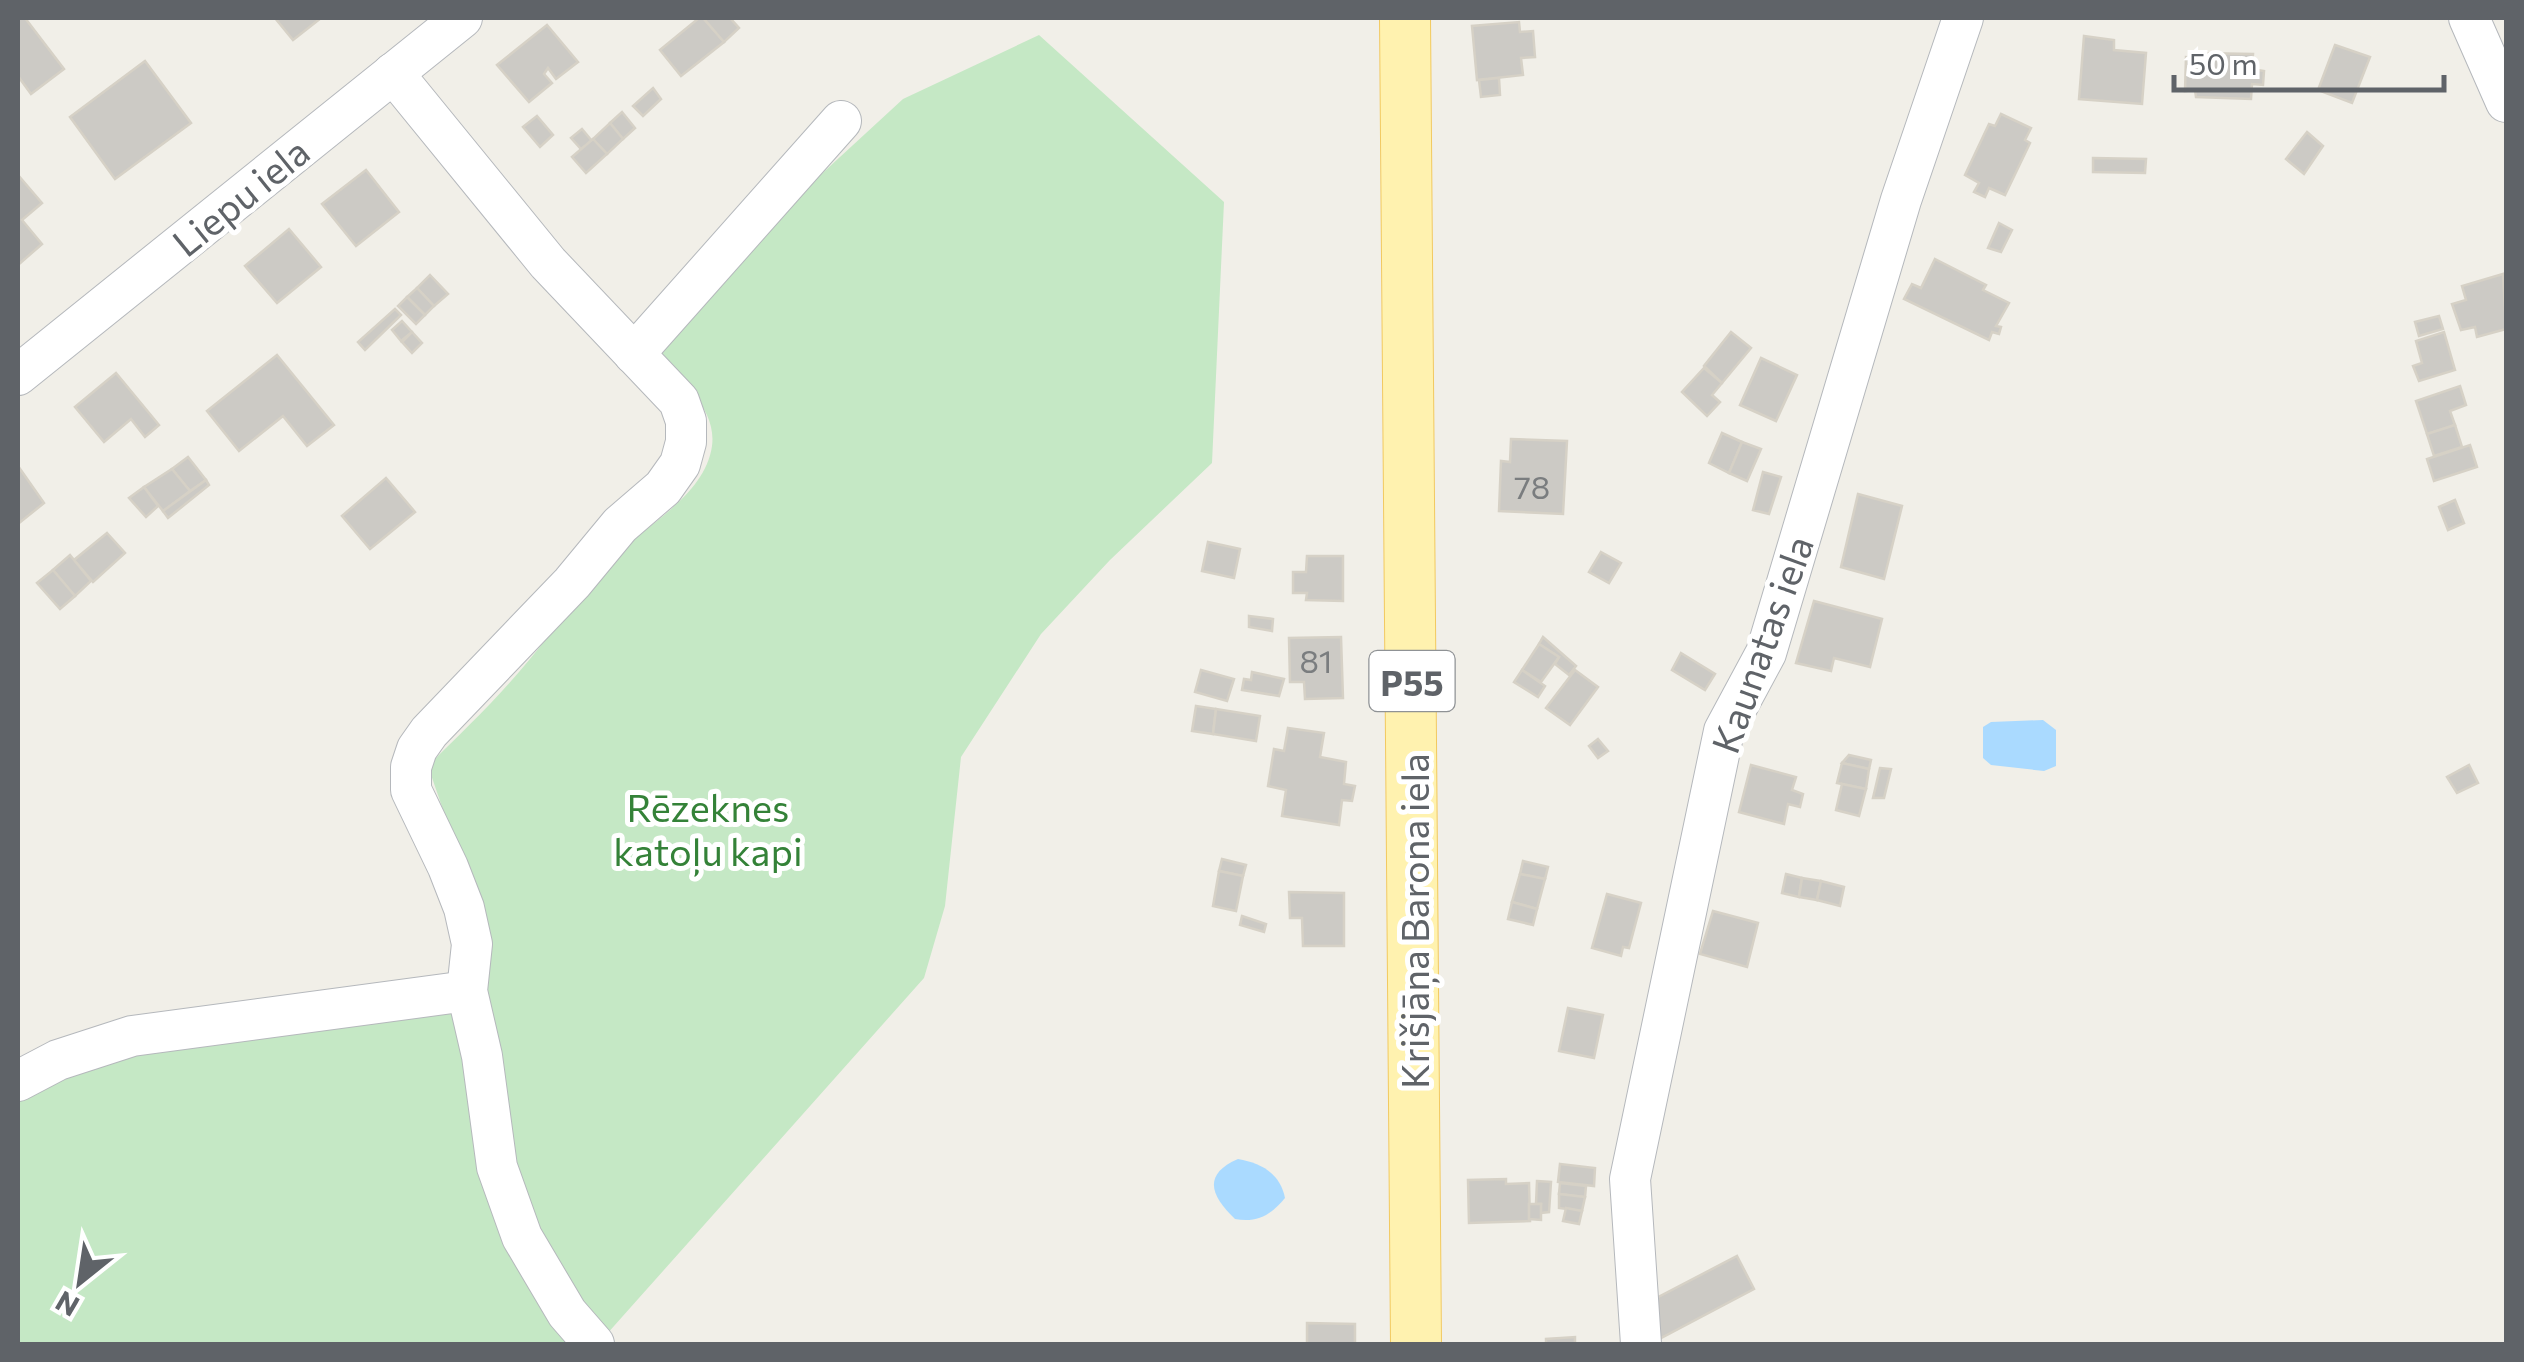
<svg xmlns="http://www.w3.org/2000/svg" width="2524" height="1362" font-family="Commissioner,sans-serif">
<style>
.green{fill:#c5e8c5}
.water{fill:#aadaff}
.building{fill:#cccac5;stroke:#d6d1c6;stroke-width:2.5}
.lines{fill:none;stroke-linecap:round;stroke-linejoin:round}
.minor-casing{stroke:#b5b8bc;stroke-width:42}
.major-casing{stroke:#f2c960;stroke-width:52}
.minor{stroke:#fff;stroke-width:40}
.major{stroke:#fff2af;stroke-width:50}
.labels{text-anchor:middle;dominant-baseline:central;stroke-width:10;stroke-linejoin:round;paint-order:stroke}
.number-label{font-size:32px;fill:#7a7d7f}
.shield{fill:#fff;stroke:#8f9295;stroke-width:2.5}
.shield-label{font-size:35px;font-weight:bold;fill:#5f6368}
.street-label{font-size:38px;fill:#5f6368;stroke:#fff}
.park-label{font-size:38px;fill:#348238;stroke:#fff}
</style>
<rect width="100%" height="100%" fill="#f1efe8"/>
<path class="green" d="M1039 35 1224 202 1212 463 1110 560 1041 634 961 757 945 906 924 978 598 1344H18V1099L118 1049 404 1007 488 960 477 909 428 766C459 735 491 705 519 672 551 635 579 594 612 559 644 526 705 496 712 446 717 409 681 380 658 357L815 180 903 99Z"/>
<g class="water">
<path d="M2043 720 2056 730V766L2044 771 1991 765 1983 758V727L1991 722Z"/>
<path d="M1238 1159C1261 1163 1280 1173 1285 1198 1271 1215 1257 1223 1235 1219 1212 1197 1201 1175 1238 1159Z"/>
</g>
<g class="building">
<path d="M18 18H25L64 69 31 94 18 76Z"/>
<path d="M275 18H321L293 40Z"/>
<path d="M699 18H703L724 42 681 76 660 50Z"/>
<path d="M708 18H730L739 28 724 42 705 20Z"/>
<path d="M1519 22 1520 32 1533 31 1535 57 1521 58 1523 75 1477 80 1472 26Z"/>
<path d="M547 25 578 62 556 79 548 68 544 74 552 83 529 102 497 65Z"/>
<path d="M2084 36 2114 40V50L2146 53 2142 104 2079 99Z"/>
<path d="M2335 45 2370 57 2352 103 2318 90Z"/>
<path d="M2197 53 2253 54 2252 69 2264 71 2263 85 2252 84 2251 99 2196 97 2195 90 2185 91 2186 57 2198 58Z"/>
<path d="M145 61 191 123 115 179 70 117Z"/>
<path d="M1499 78 1500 95 1481 97 1479 80Z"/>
<path d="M653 88 661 99 643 116 633 106Z"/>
<path d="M622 112 635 128 623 139 610 123Z"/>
<path d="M2001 114 2031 128 2025 140 2030 143 2005 195 1989 188 1985 197 1974 192 1979 183 1965 175 1989 124 1995 126Z"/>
<path d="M537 116 553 135 540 147 523 127Z"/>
<path d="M610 123 623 139 607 154 593 139Z"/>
<path d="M582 129 592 141 581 149 571 138Z"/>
<path d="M2307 132 2323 146 2304 174 2286 159Z"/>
<path d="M593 139 607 154 586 173 572 157Z"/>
<path d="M2093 158 2146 159 2145 173 2093 172Z"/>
<path d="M366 170 399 212 356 246 322 204Z"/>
<path d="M18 175 42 203 22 220 42 244 18 265Z"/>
<path d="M1999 223 2012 230 2001 252 1988 248Z"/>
<path d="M289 229 321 267 277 303 245 266Z"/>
<path d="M1935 259 1986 285 1983 290 2009 303 1996 326 2001 327 1999 334 1992 332 1989 340 1904 299 1912 284 1921 288Z"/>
<path d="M2503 274 2506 329 2477 337 2475 327 2461 330 2452 304 2466 300 2462 286Z"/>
<path d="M430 275 448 294 434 306 417 288Z"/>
<path d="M417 288 434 306 425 315 407 297Z"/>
<path d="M407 297 425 315 416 324 398 306Z"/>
<path d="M395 309 401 315 365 350 358 342Z"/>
<path d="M2439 316 2443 329 2419 336 2415 322Z"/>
<path d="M402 321 412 332 401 341 392 330Z"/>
<path d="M412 332 422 343 412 353 402 342Z"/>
<path d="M1731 332 1751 348 1722 383 1704 366Z"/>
<path d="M2444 332 2455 370 2419 381 2413 366 2422 363 2416 341Z"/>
<path d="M277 355 334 425 307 446 283 416 239 451 207 411Z"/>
<path d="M1761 358 1797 375 1776 421 1740 405Z"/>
<path d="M1704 368 1722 383 1712 395 1720 402 1707 416 1682 392Z"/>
<path d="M116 373 159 425 145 437 131 419 104 442 75 407Z"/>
<path d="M2460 386 2466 405 2450 411 2455 425 2427 434 2416 401Z"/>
<path d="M2455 425 2462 447 2434 456 2427 434Z"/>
<path d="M1722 433 1742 442 1729 473 1709 463Z"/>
<path d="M1511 439 1567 441 1563 514 1499 511 1501 461 1510 462Z"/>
<path d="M1742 442 1761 449 1747 481 1729 473Z"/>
<path d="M2470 445 2477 467 2434 481 2427 459Z"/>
<path d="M188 457 206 480 190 491 172 469Z"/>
<path d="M18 466 44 503 18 524Z"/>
<path d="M172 469 190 491 163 511 144 487Z"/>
<path d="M1763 472 1781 477 1769 514 1753 510Z"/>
<path d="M386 478 415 512 370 549 342 516Z"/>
<path d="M206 480 209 485 168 518 163 511Z"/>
<path d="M144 487 158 506 146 517 129 498Z"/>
<path d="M1858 494 1902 506 1884 579 1841 567Z"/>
<path d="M2455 500 2464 523 2448 530 2439 507Z"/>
<path d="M107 533 125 553 93 582 74 560Z"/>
<path d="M1208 542 1240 549 1234 578 1202 571Z"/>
<path d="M1601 552 1621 563 1609 583 1589 572Z"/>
<path d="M70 555 91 581 75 596 53 570Z"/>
<path d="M1307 556H1343V601L1306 600 1307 593H1293V572H1306Z"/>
<path d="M53 570 75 596 60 609 37 583Z"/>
<path d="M1814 601 1882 619 1870 667 1834 658 1831 671 1796 663Z"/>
<path d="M1249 616 1273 619 1272 631 1249 627Z"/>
<path d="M1341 637 1343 698 1305 699 1304 682H1290L1289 638Z"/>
<path d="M1543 637 1576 666 1569 675 1555 664 1559 657 1539 644Z"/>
<path d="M1539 644 1559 657 1541 682 1522 670Z"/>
<path d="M1681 653 1715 674 1705 690 1672 670Z"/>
<path d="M1201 670 1234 679 1227 701 1195 692Z"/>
<path d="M1522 670 1545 686 1538 697 1514 682Z"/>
<path d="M1575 670 1598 687 1570 725 1546 708Z"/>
<path d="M1252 672 1284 679 1279 696 1242 690 1244 679 1251 680Z"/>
<path d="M1196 706 1216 709 1213 734 1192 731Z"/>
<path d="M1216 709 1260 716 1256 741 1213 734Z"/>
<path d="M1288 728 1324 733 1320 757 1346 762 1344 784 1355 786 1352 801 1342 800 1339 825 1282 816 1286 790 1268 786 1274 749 1284 751Z"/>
<path d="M1598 739 1608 751 1598 758 1589 746Z"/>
<path d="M1849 755 1871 760 1869 769 1842 763Z"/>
<path d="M1842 763 1869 769 1866 789 1837 783Z"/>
<path d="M1751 765 1796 777 1792 790 1803 794 1800 807 1788 804 1784 824 1739 812Z"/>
<path d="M2469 765 2478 783 2457 793 2447 777Z"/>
<path d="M1880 768 1891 769 1884 798H1873Z"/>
<path d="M1842 784 1866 789 1859 816 1836 810Z"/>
<path d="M1222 859 1246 865 1243 876 1219 871Z"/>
<path d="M1523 861 1548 867 1545 879 1520 874Z"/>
<path d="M1219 871 1243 876 1236 911 1213 906Z"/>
<path d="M1520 874 1545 879 1537 909 1512 902Z"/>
<path d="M1786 874 1802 878 1799 897 1782 893Z"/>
<path d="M1802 878 1821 881 1817 900 1799 897Z"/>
<path d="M1821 881 1844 887 1840 906 1817 900Z"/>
<path d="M1289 892 1344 893V946H1303L1302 918H1290Z"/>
<path d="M1607 894 1641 903 1629 948 1623 947 1621 956 1592 948Z"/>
<path d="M1512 902 1537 909 1533 925 1508 919Z"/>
<path d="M1713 911 1758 923 1747 967 1700 954Z"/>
<path d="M1242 916 1266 924 1264 932 1240 925Z"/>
<path d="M1568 1008 1603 1015 1594 1058 1559 1051Z"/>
<path d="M1560 1164 1595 1168 1594 1186 1558 1182Z"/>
<path d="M1506 1179V1184L1529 1183 1530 1221 1469 1223 1468 1180Z"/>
<path d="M1537 1181 1551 1182 1549 1212 1540 1213 1541 1204H1536Z"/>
<path d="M1560 1183 1586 1186 1585 1197 1559 1194Z"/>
<path d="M1559 1194 1585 1197 1582 1211 1559 1208Z"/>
<path d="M1529 1204H1541V1220L1529 1219Z"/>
<path d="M1566 1208 1582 1211 1579 1224 1563 1221Z"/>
<path d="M1737 1256 1754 1289 1661 1338 1643 1305Z"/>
<path d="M1307 1323 1355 1324V1344H1307Z"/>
<path d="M1575 1337V1344H1546V1339Z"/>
</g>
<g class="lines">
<defs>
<g id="minor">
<path d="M2469 18 2506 102"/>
<path d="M393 73 548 263 679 401 686 421V442L680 464 663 488 620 525 572 583 429 732 417 749 411 767V790L448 867 464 908 472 944 467 991 482 1056 497 1167 522 1237 567 1313 594 1344"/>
<path d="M634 354 841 121"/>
<path d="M18 375 462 18"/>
<path d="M18 1081 58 1060 132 1036 467 991"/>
<path d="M1641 1344 1630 1179 1724 731 1766 653 1901 200 1963 18"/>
</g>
<path id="major" d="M1405 18 1416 1344"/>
</defs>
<use href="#minor" class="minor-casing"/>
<use href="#major" class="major-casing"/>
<use href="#minor" class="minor"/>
<use href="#major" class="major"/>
</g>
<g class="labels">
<g class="number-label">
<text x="1532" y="486">78</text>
<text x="1316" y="660">81</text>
</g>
<rect class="shield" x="1369.5" y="651" width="85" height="60" rx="8"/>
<g class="shield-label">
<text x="1412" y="681">P55</text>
</g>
<g class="street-label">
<text transform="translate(240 196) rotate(-39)">Liepu iela</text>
<text transform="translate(1761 644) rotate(-70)">Kaunatas iela</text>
<text transform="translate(1413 921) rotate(-90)">Krišjāņa Barona iela</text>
</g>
<g class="park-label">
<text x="708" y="806">Rēzeknes<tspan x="708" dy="44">katoļu kapi</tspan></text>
</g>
</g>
<rect width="2524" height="1362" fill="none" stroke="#5f6368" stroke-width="40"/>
<g transform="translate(80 1282) rotate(210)" stroke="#ffffff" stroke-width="8" paint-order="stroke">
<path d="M0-8L18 38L0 25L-18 38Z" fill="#5f6368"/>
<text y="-15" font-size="28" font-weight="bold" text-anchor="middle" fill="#5f6368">N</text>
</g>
<path d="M2174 75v15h270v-15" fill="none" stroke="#5f6368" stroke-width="5"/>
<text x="2189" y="75" font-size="30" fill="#5f6368" stroke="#ffffff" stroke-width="8" paint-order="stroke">50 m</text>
</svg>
